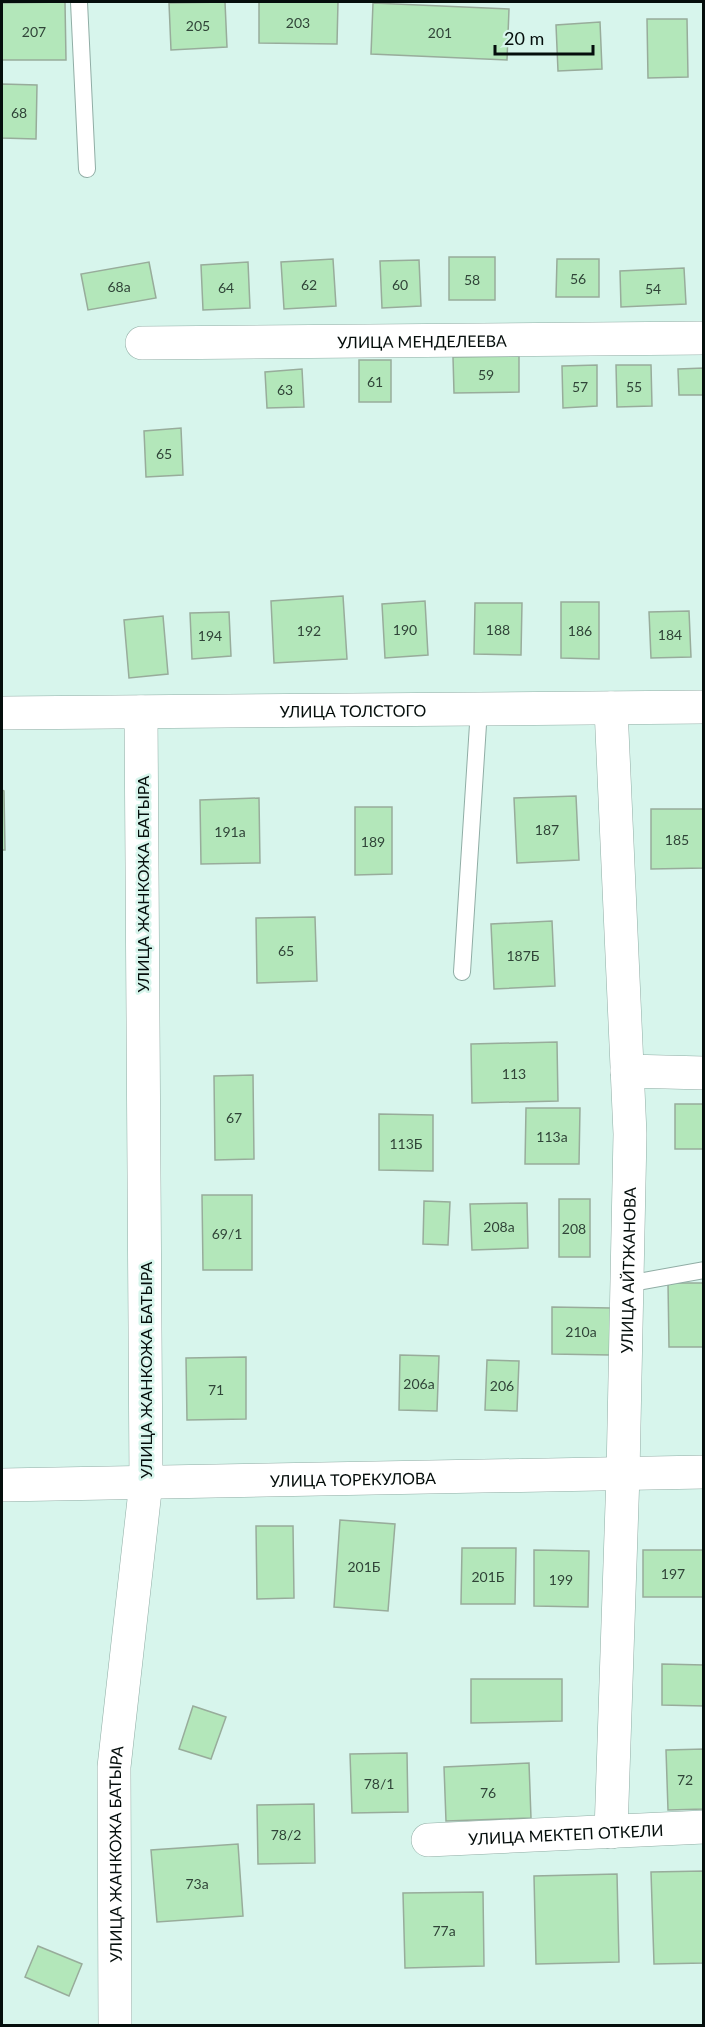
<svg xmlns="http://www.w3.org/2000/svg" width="705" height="2027" font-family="Lato,sans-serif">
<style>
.building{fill:#b3e7ba;stroke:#98ac9b;stroke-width:1.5}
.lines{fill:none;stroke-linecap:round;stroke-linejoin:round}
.lane-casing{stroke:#90ada5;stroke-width:18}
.street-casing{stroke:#90ada5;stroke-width:34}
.lane{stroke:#fff;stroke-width:16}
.street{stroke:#fff;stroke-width:33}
.labels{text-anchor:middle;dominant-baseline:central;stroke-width:5;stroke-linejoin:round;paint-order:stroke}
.number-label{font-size:14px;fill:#304438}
.street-label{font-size:16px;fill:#050e0c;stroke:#d7f5ec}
</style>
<rect width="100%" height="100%" fill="#d7f5ec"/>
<g class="building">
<path d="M65 2 66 60H2V3Z"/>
<path d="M225 2 227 47 171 50 169 3Z"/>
<path d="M259 2H338L337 44 259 43Z"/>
<path d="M373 3 509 9 507 60 371 54Z"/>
<path d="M647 19H687L688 77 648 78Z"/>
<path d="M600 22 602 69 558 71 556 25Z"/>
<path d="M2 84 37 85 36 139 2 138Z"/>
<rect x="449" y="257" width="46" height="43"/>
<path d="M333 259 336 306 284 309 281 262Z"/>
<path d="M557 259H599V297H556Z"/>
<path d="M419 260 421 306 382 308 380 261Z"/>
<path d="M149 262 156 298 88 310 81 274Z"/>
<path d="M248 262 250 308 203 310 201 265Z"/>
<path d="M684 268 686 304 621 307 620 271Z"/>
<path d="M519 356V392L454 393 453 357Z"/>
<rect x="359" y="360" width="32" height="42"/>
<path d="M597 365V406L563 408 562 366Z"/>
<path d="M616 365H651L652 406 617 407Z"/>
<path d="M704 368V395H679L678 369Z"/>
<path d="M302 369 304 407 267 408 265 372Z"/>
<path d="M181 428 183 475 146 477 144 431Z"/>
<path d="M343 596 347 659 274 663 271 601Z"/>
<path d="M425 601 428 655 385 658 382 604Z"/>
<path d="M561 602H599V659L561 658Z"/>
<path d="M475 603H522L521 655 474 654Z"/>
<path d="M689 611 691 657 651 658 649 612Z"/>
<path d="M229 612 231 656 192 659 190 613Z"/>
<path d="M163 616 168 674 129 678 124 620Z"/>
<path d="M2 790 4 791 5 850H2Z"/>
<path d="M576 796 579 860 517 863 514 798Z"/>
<path d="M259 798 260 863 201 864 200 800Z"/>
<path d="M355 807H392V874L355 875Z"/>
<path d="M651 809H704V868L651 869Z"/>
<path d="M315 917 317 981 257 983 256 918Z"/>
<path d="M552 921 555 986 494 989 491 924Z"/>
<path d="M557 1042 558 1101 472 1103 471 1044Z"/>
<path d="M253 1075 254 1159 215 1160 214 1076Z"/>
<rect x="675" y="1104" width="29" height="45"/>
<path d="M526 1108H580L579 1164H525Z"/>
<path d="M379 1114 433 1115V1171L379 1170Z"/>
<path d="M202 1195H252V1270H203Z"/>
<rect x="559" y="1199" width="31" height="58"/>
<path d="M424 1201 450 1202 448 1245 423 1244Z"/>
<path d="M527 1203 528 1248 472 1250 470 1204Z"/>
<path d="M668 1283H704V1347H669Z"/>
<path d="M552 1307 611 1308 610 1355 552 1354Z"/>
<path d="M400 1355 439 1356 437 1411 399 1410Z"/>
<path d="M246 1357V1419L187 1420 186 1358Z"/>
<path d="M487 1360 519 1361 517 1411 485 1410Z"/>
<path d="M340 1520 395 1524 388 1611 334 1607Z"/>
<path d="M256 1526H293L294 1598 257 1599Z"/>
<path d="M462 1548H516L515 1604H461Z"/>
<path d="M534 1550 589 1551 588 1607 534 1606Z"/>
<rect x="643" y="1550" width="61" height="47"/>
<path d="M662 1664 704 1665V1706L662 1705Z"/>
<path d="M471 1679H562V1721L471 1723Z"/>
<path d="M193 1706 226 1717 211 1759 179 1749Z"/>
<path d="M704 1749V1809L668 1810 666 1750Z"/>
<path d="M407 1753 408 1812 352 1813 350 1754Z"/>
<path d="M529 1763 531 1818 446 1821 444 1767Z"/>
<path d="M314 1804 315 1863 258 1864 257 1805Z"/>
<path d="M238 1844 243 1916 157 1922 151 1850Z"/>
<path d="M704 1871V1963L654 1964 651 1872Z"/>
<path d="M617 1874 619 1962 536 1964 534 1876Z"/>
<path d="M483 1892 484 1966 405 1968 403 1893Z"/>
<path d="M38 1946 82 1964 69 1996 25 1977Z"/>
</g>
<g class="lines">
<defs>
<g id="lane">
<path d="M79 2 87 169"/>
<path d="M462 972 479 709"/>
<path d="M627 1284 704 1270"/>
</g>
<g id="street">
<path id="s1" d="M142 343 704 338"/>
<path id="s2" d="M2 713 704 707"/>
<path d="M627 1071 704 1073"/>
<path id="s3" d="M2 1485 704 1472"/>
<path id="s4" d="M611 1832 623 1474 630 1134 611 708"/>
<path id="s5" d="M428 1840 704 1827"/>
<path id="s6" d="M115 2026 114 1767 146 1482 141 712"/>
</g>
</defs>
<use href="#lane" class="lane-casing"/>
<use href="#street" class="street-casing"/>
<use href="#lane" class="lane"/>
<use href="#street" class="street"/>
</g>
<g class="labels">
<g class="number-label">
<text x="298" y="22">203</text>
<text x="198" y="25">205</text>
<text x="34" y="31">207</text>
<text x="440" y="32">201</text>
<text x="19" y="112">68</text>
<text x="578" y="278">56</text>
<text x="472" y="279">58</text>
<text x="309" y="284">62</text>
<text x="400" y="284">60</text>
<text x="119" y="286">68а</text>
<text x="226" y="287">64</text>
<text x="653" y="288">54</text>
<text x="486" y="374">59</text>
<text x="375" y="381">61</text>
<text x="580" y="386">57</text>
<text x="634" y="386">55</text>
<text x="285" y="389">63</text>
<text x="164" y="453">65</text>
<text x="405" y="629">190</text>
<text x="498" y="629">188</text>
<text x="309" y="630">192</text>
<text x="580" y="630">186</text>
<text x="670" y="634">184</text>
<text x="210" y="635">194</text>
<text x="547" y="829">187</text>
<text x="230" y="831">191а</text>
<text x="677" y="839">185</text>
<text x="373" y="841">189</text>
<text x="286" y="950">65</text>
<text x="523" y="955">187Б</text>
<text x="514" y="1073">113</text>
<text x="234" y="1117">67</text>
<text x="552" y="1136">113а</text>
<text x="406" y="1143">113Б</text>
<text x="499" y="1226">208а</text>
<text x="574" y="1228">208</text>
<text x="227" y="1233">69/1</text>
<text x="581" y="1331">210а</text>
<text x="419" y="1383">206а</text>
<text x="502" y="1385">206</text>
<text x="216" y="1389">71</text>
<text x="364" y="1566">201Б</text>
<text x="673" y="1573">197</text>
<text x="488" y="1576">201Б</text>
<text x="561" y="1579">199</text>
<text x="685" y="1779">72</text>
<text x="379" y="1783">78/1</text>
<text x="488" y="1792">76</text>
<text x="286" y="1834">78/2</text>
<text x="197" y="1883">73а</text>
<text x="444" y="1930">77а</text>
</g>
<g class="street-label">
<text stroke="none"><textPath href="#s1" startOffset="280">УЛИЦА МЕНДЕЛЕЕВА</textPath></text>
<text stroke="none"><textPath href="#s2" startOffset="351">УЛИЦА ТОЛСТОГО</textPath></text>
<text transform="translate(142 884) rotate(-90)">УЛИЦА ЖАНКОЖА БАТЫРА</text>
<text stroke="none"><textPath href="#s4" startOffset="562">УЛИЦА АЙТЖАНОВА</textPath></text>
<text transform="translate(145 1370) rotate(-90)">УЛИЦА ЖАНКОЖА БАТЫРА</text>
<text stroke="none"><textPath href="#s3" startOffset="351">УЛИЦА ТОРЕКУЛОВА</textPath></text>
<text stroke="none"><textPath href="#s5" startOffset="138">УЛИЦА МЕКТЕП ОТКЕЛИ</textPath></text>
<text stroke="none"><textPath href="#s6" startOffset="172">УЛИЦА ЖАНКОЖА БАТЫРА</textPath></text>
</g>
</g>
<rect width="705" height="2027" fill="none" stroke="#050e0c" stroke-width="6"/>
<path d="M495 45v9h98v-9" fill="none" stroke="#050e0c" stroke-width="3"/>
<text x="504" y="45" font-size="18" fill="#050e0c" stroke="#d7f5ec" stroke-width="4.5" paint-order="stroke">20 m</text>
</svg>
